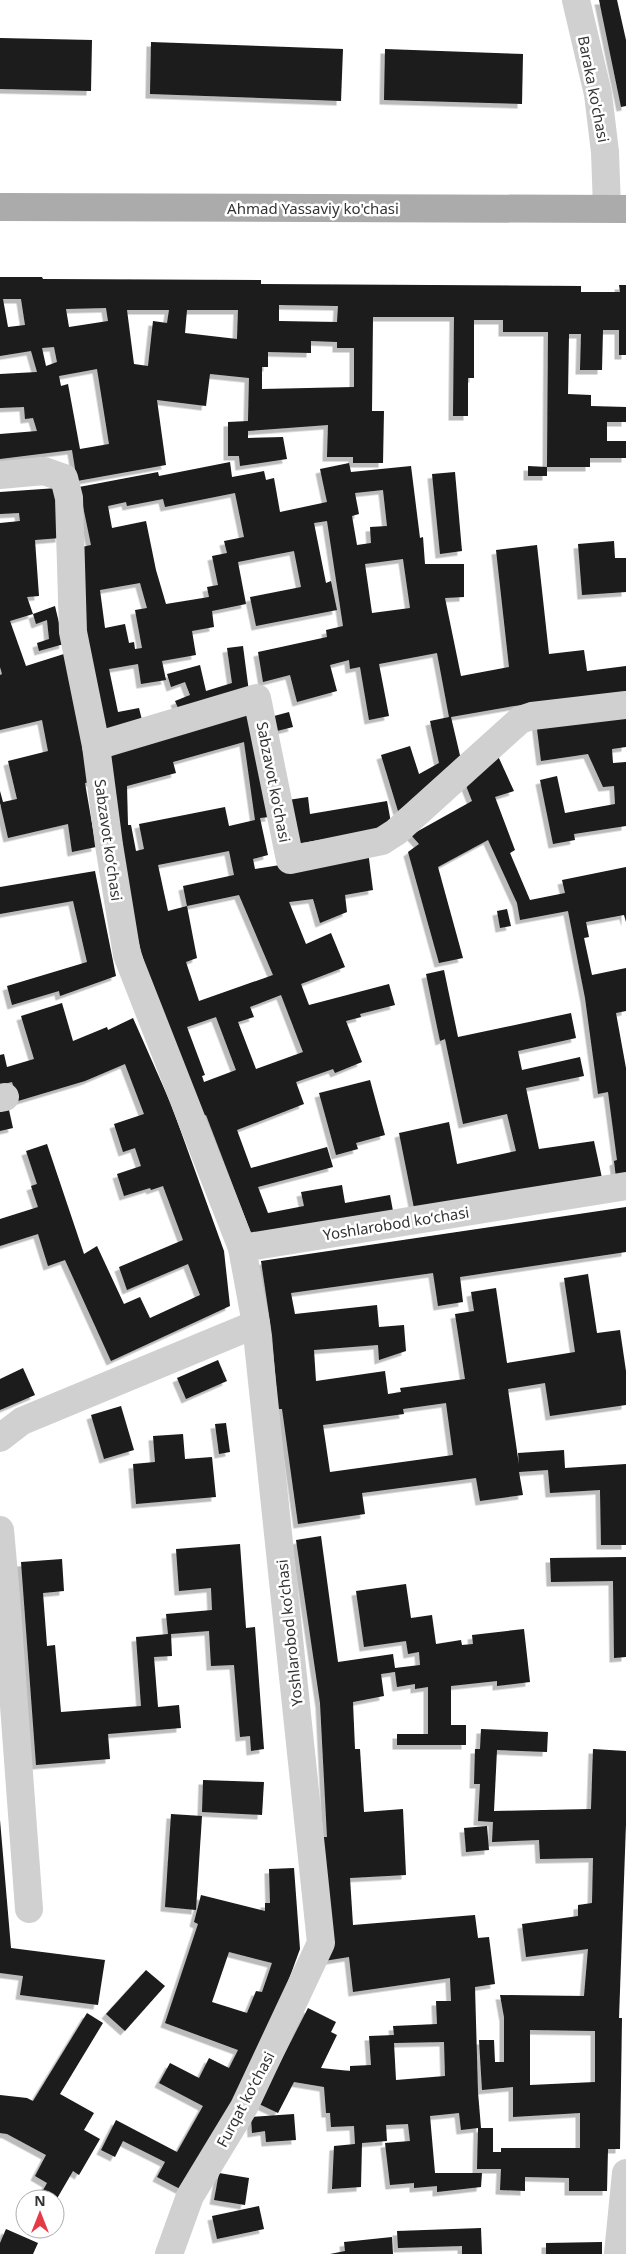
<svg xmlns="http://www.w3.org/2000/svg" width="626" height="2254" font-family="'Noto Sans',sans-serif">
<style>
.building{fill:#1a1a1a;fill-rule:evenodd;filter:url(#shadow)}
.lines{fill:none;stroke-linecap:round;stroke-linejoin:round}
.minor{stroke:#d0d0d0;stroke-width:28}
.major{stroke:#ababab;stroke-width:28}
.labels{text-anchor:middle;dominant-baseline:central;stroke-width:5;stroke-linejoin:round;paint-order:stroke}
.street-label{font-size:15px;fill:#333;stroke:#fff}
</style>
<defs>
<filter id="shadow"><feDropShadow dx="-4.5" dy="4.5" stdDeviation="0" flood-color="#0004"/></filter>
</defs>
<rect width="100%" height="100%" fill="#fff"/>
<g class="building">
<path d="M599 0H617L626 40V106L621 107Z"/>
<path d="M0 38 92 40 91 91 0 89Z"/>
<path d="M151 42 343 49 341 101 150 94Z"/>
<path d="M385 49 523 54 522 104 384 100Z"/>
<path d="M0 277H42L43 279 261 280V284L581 286V292H620L619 285H626V355H619V330H603L602 370H580L581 334H569L568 394 591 395V406L626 407V422H607V441H626V458H590V467H547L548 332H503V320H474V378H468V416H453L454 317H373L372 411H384L383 463H353V457H327L328 425 248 431V438L283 437 287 459 240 466 239 456H228V422L248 421 249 378 210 374 206 406 157 400 166 465 77 481 72 450 0 459V434L37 431 33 418 25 419 24 407 0 408V374L37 372 31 351 0 356ZM3 299H21L25 325 8 327ZM279 305 338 306 337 322 279 321ZM106 308 108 321 69 327 66 309ZM127 310H169L167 323 153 321 148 366 134 364ZM187 310H238L237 339 185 333ZM311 341 337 342V348H354V387L262 389V367H268V352L311 353ZM54 347 57 362 46 366 42 348ZM97 369 109 444 80 449 68 384 61 386 59 376Z"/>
<path d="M230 462 232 477 264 471 266 480 274 478 280 512 327 502 320 469 349 463 351 472 411 466 420 538 423 537 425 564H464V597L445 598 461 676 509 667 496 550 537 545 549 654 584 650 587 671 626 666V693L514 706 451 717 462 764 398 811 381 755 410 746 419 774 439 763 430 721 449 717 437 653 379 664 389 716 369 720 360 667 350 669 349 660 330 665 337 691 297 702 290 675 263 682 258 652 327 637 326 630 343 626 327 521 314 523 326 583 331 581 337 610 256 626 250 597 301 587 294 551 238 562 246 604 212 611 214 627 192 631 196 655 162 661 166 680 141 684 138 664 109 669 118 712 139 708 144 728 102 740 73 549 91 545 79 487 158 472 159 476ZM383 490 387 526 370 527 371 543 357 545 352 516 359 514 355 493ZM235 493 244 537 224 541 227 553 212 556 218 585 207 587 209 597 166 604 156 570 146 521 112 528 108 506 126 502 127 506 163 499 165 507ZM403 559 410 608 372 613 365 564ZM140 583 147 608 135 610 142 648 135 649 134 642 129 643 125 624 105 628 100 590Z"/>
<path d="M528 466 547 467V476H528Z"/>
<path d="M455 472 462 551 440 554 432 474Z"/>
<path d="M57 488 60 538 35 540 39 596 27 597 33 614 10 621 26 666 67 653 95 781 85 783 96 847 72 852 68 824 8 838 0 803V791L3 802 17 799 8 761 48 751 42 720 0 730V675L2 674 0 667V523L20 521 19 513 0 514V492Z"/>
<path d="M614 541 615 558H626V592L582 595 578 544Z"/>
<path d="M55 606 64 644 39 651 37 643 49 639 47 620 36 624 33 614Z"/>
<path d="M243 646 249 692 181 715 175 701 190 695 185 682 171 687 167 674 200 665 206 691 232 683 227 648Z"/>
<path d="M251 709 270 817 260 818 268 855 253 859 255 869 368 851 373 890 345 895 347 912 320 923 313 899 289 902 306 944 331 933 345 967 301 984 309 1005 389 984 395 1005 360 1014 361 1017 346 1021 362 1062 335 1073 333 1069 296 1082 304 1104 237 1130 251 1168 327 1147 333 1167 258 1187 268 1213 304 1206 301 1192 342 1185 345 1203 390 1195 393 1211 253 1238 206 1115 197 1119 159 1016 132 918 103 754ZM244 742 255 820 229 826 225 807 139 824 144 849 136 851 131 825H128L127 786 176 773 173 762ZM229 851 234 875 183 886 187 906 168 911 158 865ZM239 895 273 975 199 1001 186 962 197 958 187 906ZM281 995 303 1052 256 1069 238 1022 254 1017 250 1007ZM216 1017 236 1070 204 1082 202 1076 205 1075 187 1027Z"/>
<path d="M626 709V747L612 749 613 763 626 762V826L574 834 575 840 553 844 540 780 557 776 565 813 615 804 614 786 603 787 588 754 541 761 536 721Z"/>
<path d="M289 712 293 727 277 731 274 716Z"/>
<path d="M498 756 514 791 495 797 515 850 510 853 530 900 565 893 562 880 626 867V922L624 915 586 922 589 937 584 938 592 975 626 968V1011L616 1013 626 1068V1177L616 1178 614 1161 617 1160 608 1092 598 1094 585 998 568 911 520 920 517 903 488 840 438 867 463 958 439 963 408 852 419 844 411 835 472 801 465 783Z"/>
<path d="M308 797 310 814 387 801 392 828 295 844 288 800Z"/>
<path d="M95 871 116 976 60 996 59 991 12 1005 7 986 87 962 73 901 0 914V887Z"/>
<path d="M507 909 511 926 500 928 497 911Z"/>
<path d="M444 970 458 1037 571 1013 576 1038 518 1051 522 1070 580 1057 584 1076 526 1088 539 1149 594 1141 602 1178 415 1213 399 1133 449 1122 457 1164 516 1151 507 1114 463 1124 445 1039 440 1041 426 974Z"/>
<path d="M62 1003 73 1041 107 1027 108 1030 133 1018 171 1104 224 1251 230 1306 111 1361 65 1260 48 1266 38 1234 0 1246V1219L38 1207 31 1186 37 1184 26 1151 47 1144 84 1254 97 1246 124 1304 140 1297 150 1318 200 1295 188 1264 127 1290 119 1267 183 1240 163 1186 151 1190 150 1188 124 1196 117 1174 141 1166 135 1148 123 1152 114 1124 144 1114 125 1064 85 1081 18 1101 12 1082 0 1085V1055L4 1054 7 1067 34 1059 21 1016Z"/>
<path d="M370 1080 385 1135 356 1143 358 1149 336 1155 319 1093Z"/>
<path d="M7 1101 13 1128 0 1131V1103Z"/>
<path d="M626 1207V1252L460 1277 463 1302 438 1306 433 1273 291 1293 295 1314 377 1305 379 1327 404 1325 406 1351 379 1360 378 1345 314 1350 316 1381 385 1371 388 1394 401 1392 400 1388 465 1379 455 1314 474 1311 471 1292 496 1288 507 1363 575 1352 564 1278 588 1274 597 1333 620 1330 626 1371V1405L550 1416 545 1383 508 1389 519 1465 518 1453 564 1450 565 1468 626 1464V1545H601L600 1490 550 1493 548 1470 519 1472 523 1495 480 1501 476 1478 362 1493 365 1514 298 1524 282 1409H278L272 1335 261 1261ZM446 1403 453 1455 330 1472 323 1425 404 1414 403 1409Z"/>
<path d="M218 1360 227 1381 186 1399 177 1378Z"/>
<path d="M23 1368 35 1395 0 1410V1379Z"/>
<path d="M121 1406 134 1450 104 1459 91 1415Z"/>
<path d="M226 1423 230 1452 219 1454 215 1424Z"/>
<path d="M183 1434 185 1459 212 1457 216 1497 136 1504 133 1464 155 1462 153 1436Z"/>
<path d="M321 1536 338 1662 393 1654 395 1668 420 1665 419 1652 408 1654 406 1641 364 1647 356 1591 406 1584 411 1618 432 1615 436 1644 461 1640 462 1645 473 1644 472 1635 524 1629 530 1682 497 1686V1681L451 1686V1725H466V1745H397V1734H428V1687L415 1689V1684L397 1687 395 1672 381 1674 384 1696 353 1702 355 1749H360L364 1812 403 1809 406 1875 350 1878 353 1925 475 1915 478 1938 489 1937 495 1984 475 1987 478 2092 481 2128H493V2152H501V2148H580V2113L513 2117V2087L482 2090 479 2040H494L495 2062H504V2017L500 1995 584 1996 588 1949 526 1957 522 1924 578 1916V1905L592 1903 593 1858 540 1859 539 1840 492 1842 493 1822 478 1821 480 1784H474L475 1749H480L481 1729 548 1732 547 1752 497 1750 494 1811 591 1809 593 1749 626 1751V1824L619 2018H622L620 2149H608L607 2191H569V2178L525 2177V2191L500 2190 501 2169H477L478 2128 461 2130 459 2113 430 2116 435 2173H482L481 2187 437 2192V2186L414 2188V2183L390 2185 385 2143 410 2141 408 2124 386 2125 387 2141 362 2143 361 2187 332 2189 334 2146 355 2144 354 2126 331 2127 330 2113H326L324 2087 294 2082 278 2113 259 2104 308 2008 336 2022 331 2032 337 2035 321 2068 350 2071V2066L371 2065 369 2036 394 2035 393 2026 437 2024 436 2001H451L450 1978 353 1992 349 1957 324 1961 320 1837H327L320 1703 296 1540ZM530 2030 595 2031V2082L530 2085ZM444 2042 445 2076 396 2080 394 2043Z"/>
<path d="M240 1544 246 1628 255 1627 264 1749 251 1751 250 1736 240 1737 234 1665 211 1666 209 1631 171 1634 172 1656 154 1657 158 1707 179 1705 181 1728 108 1734 110 1759 36 1765 21 1562 62 1559 64 1591 43 1593 47 1646 55 1645 61 1712 141 1706 136 1637 168 1634 166 1614 212 1610 211 1588 179 1591 176 1549Z"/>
<path d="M626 1557V1657L614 1658 613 1581 551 1582 550 1558Z"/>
<path d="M203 1780 264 1782 262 1815 202 1812Z"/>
<path d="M171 1814 202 1816 196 1910 165 1907Z"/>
<path d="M0 1820 11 1948 105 1960 98 2005 20 1995 23 1976 0 1973Z"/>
<path d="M487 1826 489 1850 466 1852 464 1828Z"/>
<path d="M294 1868 300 1949 266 2042 184 2191 157 2177 165 2162 123 2141 115 2157 101 2150 116 2120 177 2152 203 2106 159 2083 170 2063 199 2078 209 2058 229 2068 238 2050 165 2023 198 1924 194 1922 201 1895 265 1911V1903H270L269 1869ZM229 1952 272 1963 262 1992 256 1991 247 2013 212 2002Z"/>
<path d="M146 1970 165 1986 125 2031 106 2014Z"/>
<path d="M87 2013 103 2023 60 2094 94 2113 84 2130 100 2139 79 2175 73 2171 55 2202V2199H49L41 2194 47 2183 35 2176 46 2155 7 2134 0 2133V2095L27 2098 33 2101Z"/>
<path d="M294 2114 296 2140 266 2142 265 2131 252 2133 251 2117Z"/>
<path d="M219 2173 249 2178 245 2205 214 2200Z"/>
<path d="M259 2206 264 2229 217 2239 212 2216Z"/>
<path d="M481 2228 482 2254H462V2246L398 2248 397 2231Z"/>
<path d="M6 2229 38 2243 33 2254H0V2243Z"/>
<path d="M392 2237 393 2254H330L345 2251 344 2242Z"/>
<path d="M602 2242V2254H546V2243Z"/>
</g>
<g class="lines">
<g class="minor">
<path d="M576 0 598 94 605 152 607 208"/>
<path d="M0 475 44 471 64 478 69 498 73 632 96 746 109 845 127 955 242 1248"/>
<path d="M96 746 257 698 290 860 382 841 396 832 520 720 532 716 626 705"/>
<path d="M0 1098 5 1097"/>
<path d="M0 1438 22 1421 256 1324"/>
<path d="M0 1530 6 1597 0 1598"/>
<path d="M6 1597 29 1909"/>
<path d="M169 2254 190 2196 244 2107 321 1943 256 1324 242 1248 626 1186"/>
<path d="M618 2254 626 2173"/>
</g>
<path class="major" d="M0 207 626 209"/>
</g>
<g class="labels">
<g class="street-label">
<text transform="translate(594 89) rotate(79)">Baraka ko'chasi</text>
<text x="313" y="208">Ahmad Yassaviy ko'chasi</text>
<text transform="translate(274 782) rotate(79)">Sabzavot ko'chasi</text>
<text transform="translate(109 840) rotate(82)">Sabzavot koʻchasi</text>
<text transform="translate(396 1223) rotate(-9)">Yoshlarobod koʻchasi</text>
<text transform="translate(289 1633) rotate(-96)">Yoshlarobod koʻchasi</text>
<text transform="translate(245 2099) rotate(-62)">Furqat koʻchasi</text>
</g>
</g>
<g transform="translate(40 2214)"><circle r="24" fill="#ffffff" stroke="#adadad"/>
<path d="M0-4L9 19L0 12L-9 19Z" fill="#e63946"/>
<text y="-8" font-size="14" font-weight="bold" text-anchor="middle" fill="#333333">N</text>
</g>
</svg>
